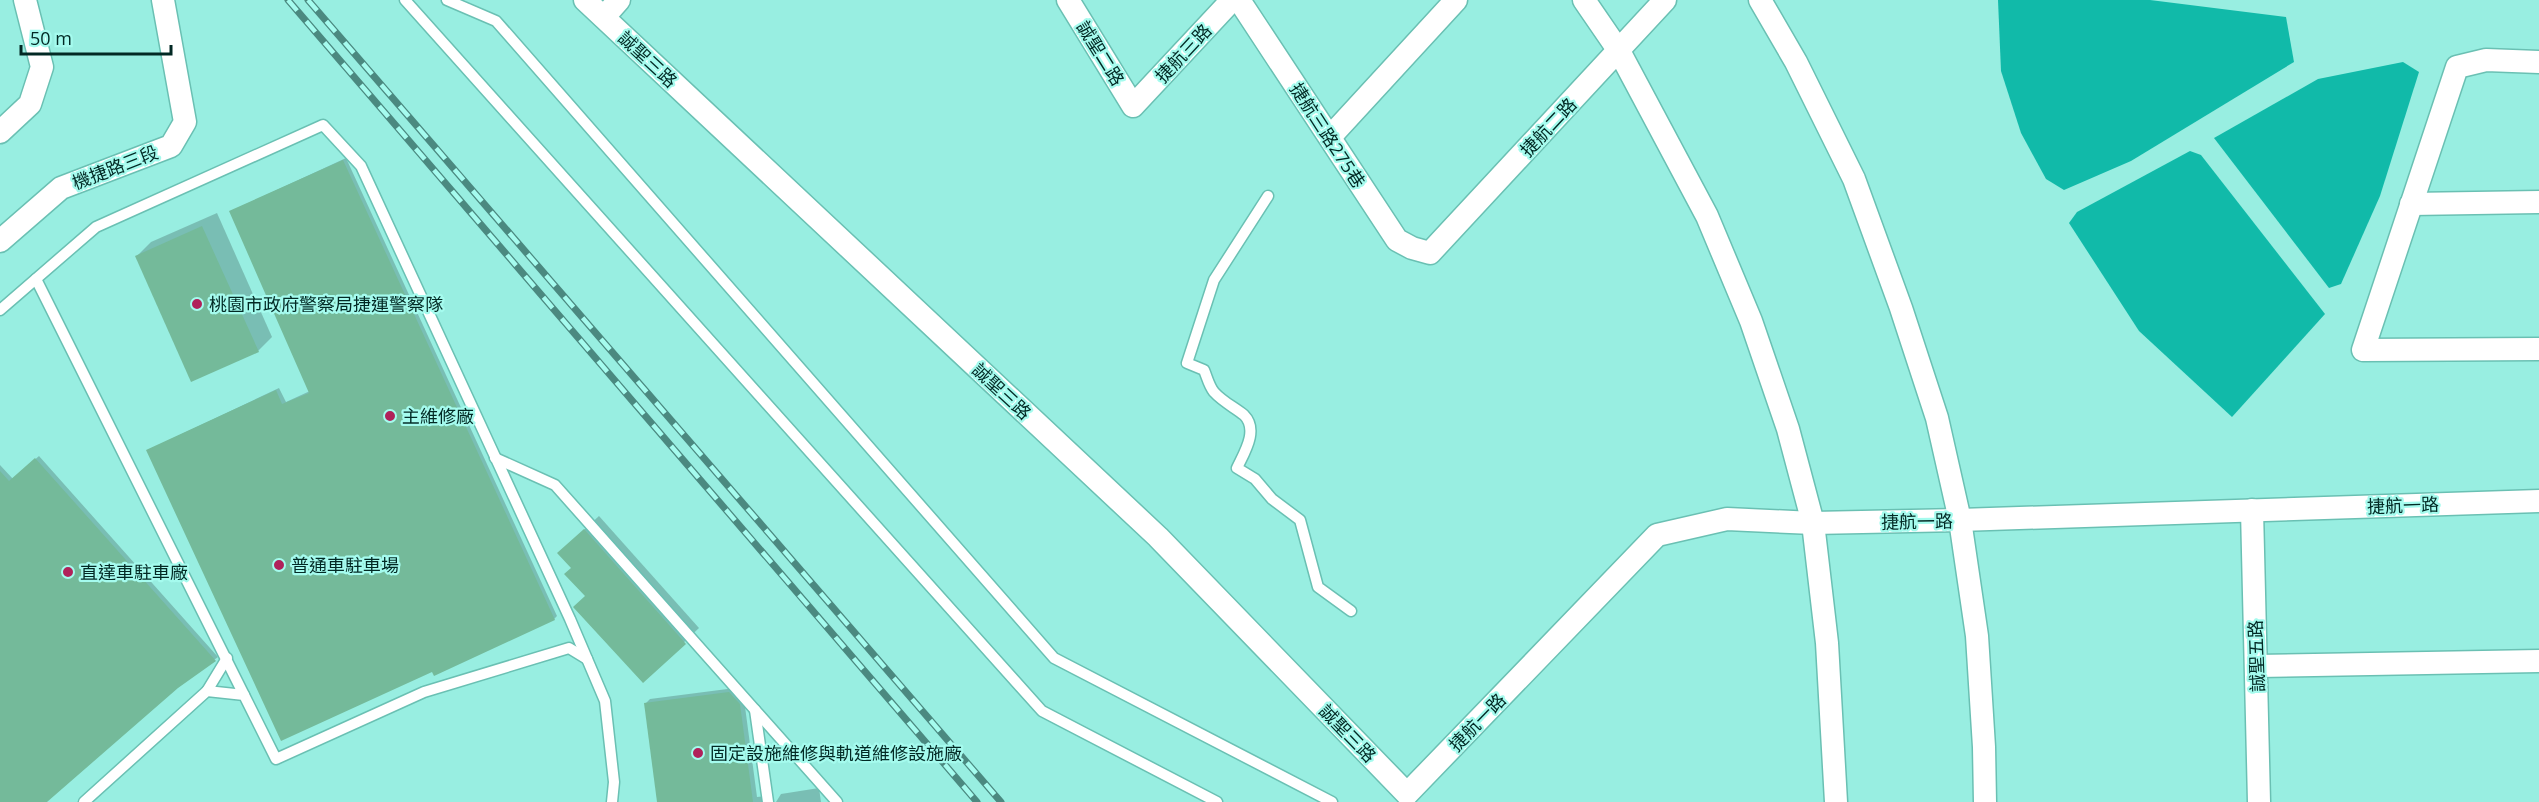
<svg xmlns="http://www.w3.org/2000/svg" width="2539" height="802" font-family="'Open Sans','Noto Sans TC',sans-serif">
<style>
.water{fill:#11baa9}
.shadow{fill:#0003}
.building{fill:#74ba9a}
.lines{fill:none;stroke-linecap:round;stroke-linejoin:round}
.service-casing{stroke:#6ac0b3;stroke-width:13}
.minor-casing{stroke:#6ac0b3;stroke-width:25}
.service{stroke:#fff;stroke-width:10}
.minor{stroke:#fff;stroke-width:22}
.rail-casing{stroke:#4b8980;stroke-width:7}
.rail{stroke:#a5fbee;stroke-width:4.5;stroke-dasharray:14;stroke-linecap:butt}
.poi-dot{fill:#b0225a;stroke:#a5fbee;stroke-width:2}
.labels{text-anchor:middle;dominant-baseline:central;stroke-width:4.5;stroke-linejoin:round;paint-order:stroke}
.street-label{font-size:18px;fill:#022924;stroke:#a5fbee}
.poi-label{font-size:18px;fill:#022924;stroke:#a5fbee;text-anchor:start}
</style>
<rect width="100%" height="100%" fill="#98eee1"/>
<g class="water">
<path d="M1998 0H2150L2286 17 2294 62 2131 161 2064 190 2046 179 2021 133 2001 71Z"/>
<path d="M2403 62 2419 72 2380 196 2341 284 2329 288 2214 138 2318 79Z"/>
<path d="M2190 151 2201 155 2325 314 2232 417 2139 331 2069 223 2077 212Z"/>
</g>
<g class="shadow">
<path d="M346 158 557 616 554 619 148 450 279 388 286 402 310 391 231 211Z"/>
<path d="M217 213 272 337 258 351 137 256 151 242Z"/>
<path d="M39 456 218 657 177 687 45 802H0V465L13 479Z"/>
<path d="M599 516 699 628 643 681 586 596 573 568 574 539Z"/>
<path d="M735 688 744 699 757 797 765 796 767 802H658L645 704 650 699Z"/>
<path d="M819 788 821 802H776L781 794Z"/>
</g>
<g class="building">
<path d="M343 160 555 620 434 676 432 672 281 741 146 450 276 390 282 404 309 393 229 211Z"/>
<path d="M202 226 259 352 191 382 135 256Z"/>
<path d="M35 458 216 661 178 688 47 802H0V471L9 481Z"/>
<path d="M584 529 686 644 643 683 573 607 585 596 564 574 571 568 557 553Z"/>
<path d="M729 692 740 704 753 802H657L644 703Z"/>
</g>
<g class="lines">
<defs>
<g id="service">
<path d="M405 0 1042 711 1217 802"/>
<path d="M447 0 496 21 1054 658 1332 802"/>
<path d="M1268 196 1214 280 1187 363 1204 370C1207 377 1209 386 1214 392 1223 402 1234 407 1244 415 1259 430 1244 453 1237 468L1255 479 1272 499 1300 520 1318 587 1351 611"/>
<path d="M36 279 244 695"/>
<path d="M0 310 96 227 323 125 361 166 570 619 605 701 614 782 612 802"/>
<path d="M495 458 555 485 837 802"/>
<path d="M207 691 227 658"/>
<path d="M755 710 768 802"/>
<path d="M84 802 207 691 244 695 276 759 424 692 569 648 587 659"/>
</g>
<g id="minor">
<path d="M585 0 1158 537 1407 794 1657 535 1727 519 1813 523 1960 520 2539 501"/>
<path d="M1068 0 1133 106 1232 0"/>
<path d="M1239 0 1397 240 1412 248 1430 253 1665 0"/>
<path d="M1584 0 1619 51 1707 216 1751 321 1788 429 1813 523 1827 643 1836 802"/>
<path d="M1760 0 1796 62 1854 179 1901 308 1937 418 1960 520 1977 636 1984 747 1985 802"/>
<path d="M604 17 619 0"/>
<path d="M2539 62 2486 60 2457 67 2363 350 2539 349"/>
<path d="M0 132 30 104 42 67 25 0"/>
<path d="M1330 137 1456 0"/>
<path d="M2411 204 2539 202"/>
<path d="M0 241 61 188 171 146 185 122 163 0"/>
<path d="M2252 510 2259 802"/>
<path d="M2257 666 2539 661"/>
</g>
</defs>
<use href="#service" class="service-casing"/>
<use href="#minor" class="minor-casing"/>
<use href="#service" class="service"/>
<use href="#minor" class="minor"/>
<defs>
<g id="rail">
<path d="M288 0 977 802"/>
<path d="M308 0 1001 802"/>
</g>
</defs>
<use href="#rail" class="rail-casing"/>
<use href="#rail" class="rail"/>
</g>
<g class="poi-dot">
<circle cx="197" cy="304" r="6"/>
<circle cx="390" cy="416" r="6"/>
<circle cx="279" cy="565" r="6"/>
<circle cx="68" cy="572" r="6"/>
<circle cx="698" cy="753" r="6"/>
</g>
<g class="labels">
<g class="street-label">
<text transform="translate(1101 53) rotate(58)">誠聖二路</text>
<text transform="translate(1183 53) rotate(-47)">捷航三路</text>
<text transform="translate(648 59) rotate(43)">誠聖三路</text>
<text transform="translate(1548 127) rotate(-47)">捷航二路</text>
<text transform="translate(1328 135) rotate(57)">捷航三路275巷</text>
<text transform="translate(115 167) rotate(-21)">機捷路三段</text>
<text transform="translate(1002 391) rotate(43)">誠聖三路</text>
<text transform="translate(2403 505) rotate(-2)">捷航一路</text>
<text transform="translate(1917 521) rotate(-1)">捷航一路</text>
<text transform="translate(2256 656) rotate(-92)">誠聖五路</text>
<text transform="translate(1477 722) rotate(-46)">捷航一路</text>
<text transform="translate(1348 733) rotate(46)">誠聖三路</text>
</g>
<g class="poi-label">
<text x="209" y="304">桃園市政府警察局捷運警察隊</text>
<text x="402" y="416">主維修廠</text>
<text x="291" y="565">普通車駐車場</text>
<text x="80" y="572">直達車駐車廠</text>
<text x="710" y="753">固定設施維修與軌道維修設施廠</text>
</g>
</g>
<path d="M21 45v9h150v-9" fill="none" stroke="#022924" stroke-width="3"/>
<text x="30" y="45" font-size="18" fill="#022924" stroke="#a5fbee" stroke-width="4.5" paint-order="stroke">50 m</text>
</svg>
